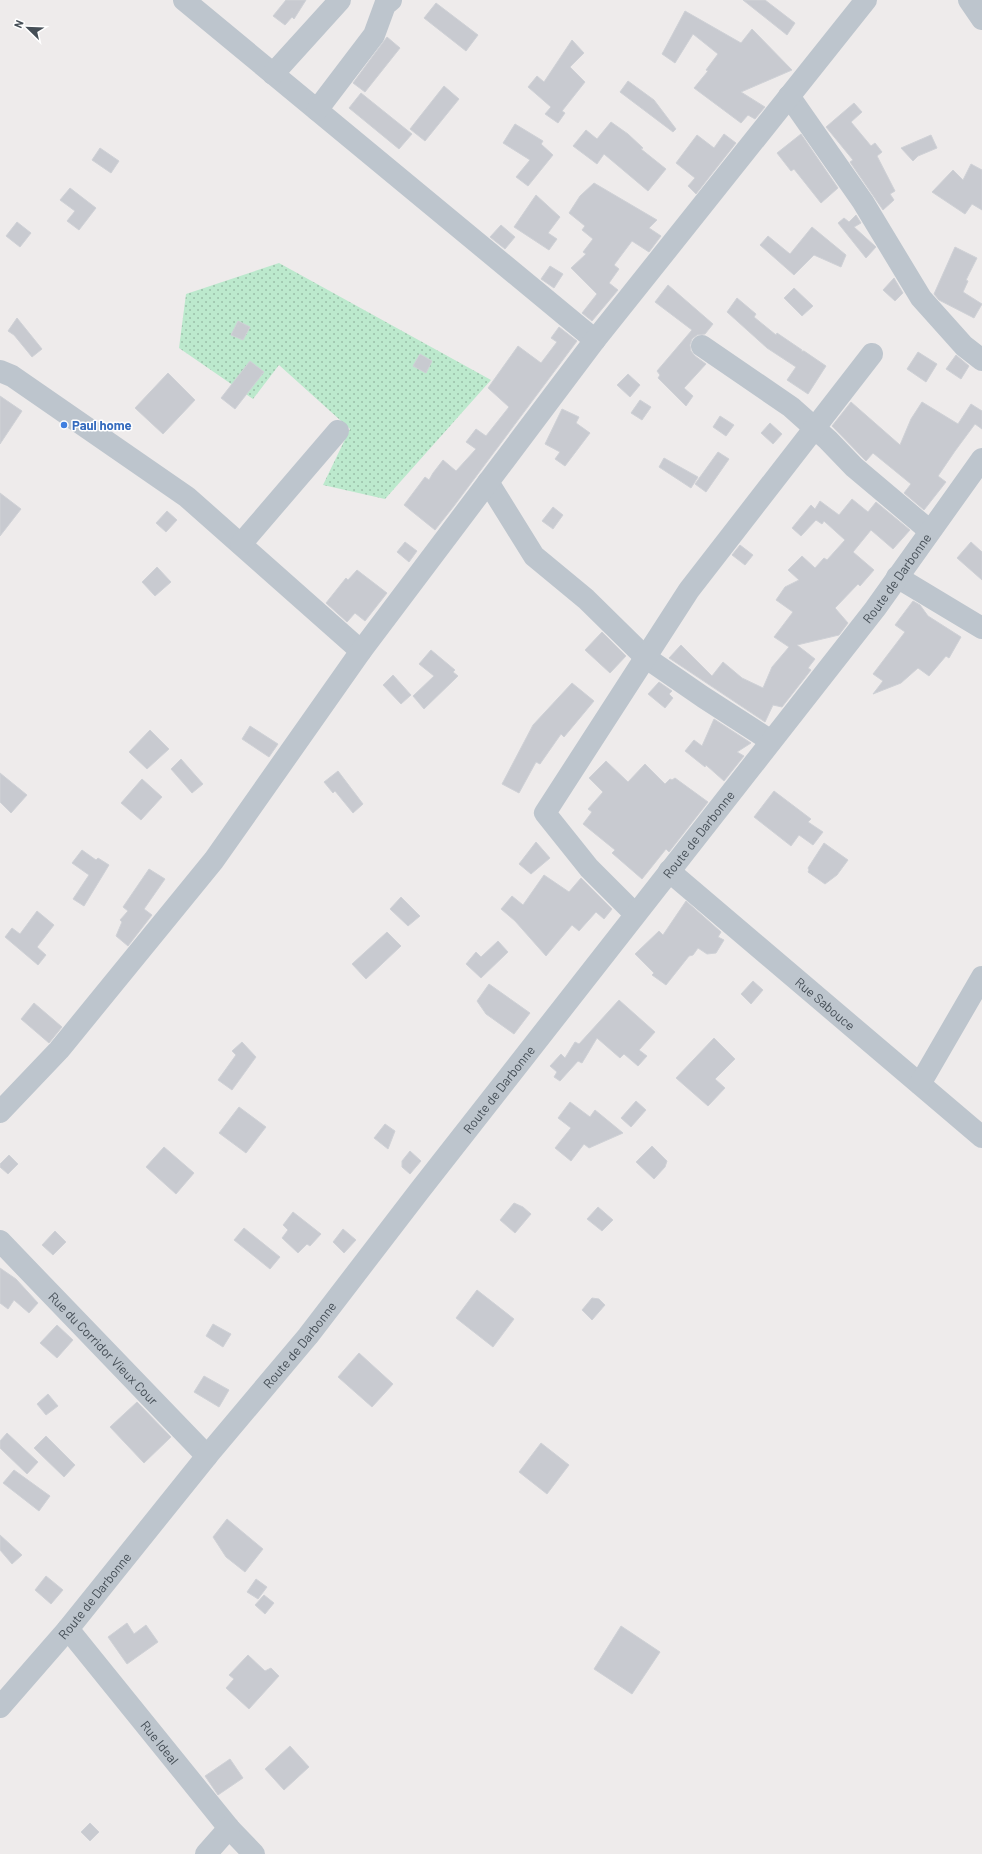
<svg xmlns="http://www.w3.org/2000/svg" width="982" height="1854" font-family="Barlow,sans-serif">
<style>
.grass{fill:url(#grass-dots)}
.building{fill:#c8cad0;stroke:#cfd1d6}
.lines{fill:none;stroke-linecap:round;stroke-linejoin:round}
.minor{stroke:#bdc5cd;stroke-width:22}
.shop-dot{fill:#3f7fe0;stroke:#fff;stroke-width:1.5}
.labels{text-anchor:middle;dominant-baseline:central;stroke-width:3;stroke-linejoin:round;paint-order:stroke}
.shop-label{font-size:13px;font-weight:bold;fill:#366cbe;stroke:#fff;text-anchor:start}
.street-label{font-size:13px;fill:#454e56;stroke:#fff}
</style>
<defs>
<pattern id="grass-dots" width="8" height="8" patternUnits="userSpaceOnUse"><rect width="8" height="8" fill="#bce9cd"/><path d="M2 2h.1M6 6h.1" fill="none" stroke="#9bbfa9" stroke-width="1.8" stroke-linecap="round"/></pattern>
</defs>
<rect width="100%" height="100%" fill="#eeebeb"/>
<path class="grass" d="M279 263 491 380 385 499 323 485 350 429 279 365 253 399 179 348 186 294Z"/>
<g class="building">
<path d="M286 0H306L294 19 292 17 285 25 273 16Z"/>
<path d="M743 0H765L795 23 787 35Z"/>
<path d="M436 3 478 35 466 51 424 18Z"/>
<path d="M685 11 741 43 752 29 792 70 741 92 765 107 755 119 748 115 741 123 694 88 708 71 706 70 718 54 693 34 675 63 662 54Z"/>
<path d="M387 37 400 48 365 92 353 83Z"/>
<path d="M572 40 584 53 570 67 585 82 562 111 565 113 558 123 545 114 551 107 528 87 537 76 544 82Z"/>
<path d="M628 81 654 100 676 129 673 132 620 92Z"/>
<path d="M444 86 459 99 425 141 410 129Z"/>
<path d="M361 93 412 134 399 149 349 108Z"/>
<path d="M854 103 862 112 851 122 871 146 875 143 882 152 877 156 895 191 890 194 894 200 883 210 850 162 853 160 826 127Z"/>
<path d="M611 122 628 134 643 148 641 149 666 169 648 191 604 154 597 164 573 146 586 130 597 139Z"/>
<path d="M515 124 543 141 541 144 553 155 528 186 516 177 530 160 503 143Z"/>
<path d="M724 134 736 143 696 194 688 186 695 178 676 163 697 135 714 148Z"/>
<path d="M801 134 838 188 821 203 794 169 791 171 777 153Z"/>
<path d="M931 135 937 148 918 156 913 161 901 148Z"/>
<path d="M100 148 119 161 111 173 92 160Z"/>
<path d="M971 164 982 170V210L972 204 965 214 932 192 953 170 963 180Z"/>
<path d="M594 183 657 220 649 228 661 236 649 252 632 241 614 265 619 269 609 283 618 290 592 321 582 313 597 294 571 268 586 254 583 252 593 239 582 230 585 226 569 213 580 196Z"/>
<path d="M70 188 96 208 79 230 67 221 75 211 60 200Z"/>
<path d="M536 195 560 217 548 233 557 239 549 250 514 227Z"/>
<path d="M856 215 861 223 854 227 876 247 866 258 838 223 844 218 849 222Z"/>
<path d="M17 222 31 233 20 247 6 236Z"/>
<path d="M501 225 515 237 505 249 490 237Z"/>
<path d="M812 227 846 255 841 267 814 255 794 275 760 245 768 236 790 254Z"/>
<path d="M955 247 977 258 966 280 968 281 963 292 982 304 974 318 939 300 934 294Z"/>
<path d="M550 266 563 274 554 288 541 279Z"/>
<path d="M894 278 903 293 895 301 883 290Z"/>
<path d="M668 285 713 324 705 334 697 335 692 339 690 345 691 351 695 356 706 364 684 388 693 396 686 406 658 378 660 375 657 371 692 330 655 302Z"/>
<path d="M794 288 813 306 802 316 784 298Z"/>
<path d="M737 298 756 314 754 317 776 335 777 333 802 350 801 351H804L826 366 808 394 787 380 796 367 767 348 727 312Z"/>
<path d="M17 318 42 349 32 357 14 335 8 331Z"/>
<path d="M238 321 250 327 243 340 231 335Z"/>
<path d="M559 327 577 341 454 506 435 530 404 505 425 477 429 480 433 473 443 460 456 471 476 449 466 442 476 429 486 436 509 407 488 388 518 346 541 363 557 342 551 338Z"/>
<path d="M918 352 937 364 926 382 907 369Z"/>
<path d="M420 354 432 361 426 373 413 366Z"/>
<path d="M956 355 969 366 961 379 946 369Z"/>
<path d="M250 361 264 372 235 409 221 398Z"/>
<path d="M168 373 195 400 163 434 135 408Z"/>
<path d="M628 374 640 385 630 397 617 385Z"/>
<path d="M0 396 22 411 0 444Z"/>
<path d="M640 400 651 407 642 420 631 413Z"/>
<path d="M851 402 900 445 911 419 922 402 958 424 971 404 982 411V429L975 424 955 451 938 476 946 482 924 510 904 493 911 484 873 453 866 461 832 426Z"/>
<path d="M562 409 579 417 576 423 590 433 565 466 555 459 560 452 545 444Z"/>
<path d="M720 416 734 425 726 436 713 427Z"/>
<path d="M770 423 782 434 773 444 761 433Z"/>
<path d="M718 452 729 459 706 492 695 484Z"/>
<path d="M664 458 698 477 691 488 659 467Z"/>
<path d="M0 493 21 509 0 536Z"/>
<path d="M852 499 868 512 876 502 910 530 893 549 871 530 853 552 874 570 860 586 858 584 835 608 848 623 839 635 797 645 815 659 808 668 811 670 782 707 773 705 765 722 669 658 681 645 712 676 723 662 742 678 763 688 772 667 789 647 774 637 793 612 776 600 785 587 799 580 788 570 802 556 815 568 824 558 827 560 845 540 824 521 822 524 816 520 801 536 792 528 811 505 815 509 820 501 839 515Z"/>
<path d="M553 507 563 515 553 529 542 521Z"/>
<path d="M167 511 177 520 166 532 156 523Z"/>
<path d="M405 542 417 551 409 562 397 552Z"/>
<path d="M971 542 982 552V580L957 558Z"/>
<path d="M740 545 753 555 745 565 732 555Z"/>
<path d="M157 567 171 582 155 596 142 582Z"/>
<path d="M357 570 387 593 365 621 355 613 347 622 326 603 346 578 348 580Z"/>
<path d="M913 601 920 605 928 616 961 637 949 658 946 656 929 676 918 668 901 683 873 694 883 681 873 674 905 632 895 625Z"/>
<path d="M602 632 626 656 610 673 585 650Z"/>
<path d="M431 650 455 670 453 672 458 676 424 709 413 696 434 676 419 664Z"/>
<path d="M393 675 411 695 401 704 383 685Z"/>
<path d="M659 682 672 691 669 694 673 698 665 708 648 694Z"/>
<path d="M572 683 594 701 564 737 561 734 540 764 536 762 519 793 502 784 533 725Z"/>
<path d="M714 719 751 743 737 752 744 756 724 781 706 765 705 767 685 751 694 740 702 746Z"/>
<path d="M250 726 278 744 269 757 242 739Z"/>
<path d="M150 730 169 749 147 769 129 752Z"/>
<path d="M181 759 203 784 192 793 171 769Z"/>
<path d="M606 761 628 782 645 764 665 784 670 779 672 780 675 778 708 802 669 852 666 849 642 879 612 853 615 850 583 824 592 812 588 809 603 792 589 778Z"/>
<path d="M338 771 363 804 353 813 335 791 333 793 324 782Z"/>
<path d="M0 773 27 795 11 813 0 802Z"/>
<path d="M142 779 162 797 141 820 121 803Z"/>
<path d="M774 791 811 819 808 822 823 832 813 845 799 835 791 846 754 817Z"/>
<path d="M536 842 550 858 531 874 519 864Z"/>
<path d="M824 843 848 860 837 875 825 884 808 872 809 870 808 868Z"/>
<path d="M82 850 96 860 98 858 109 865 84 906 73 899 89 875 72 863Z"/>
<path d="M149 869 165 879 144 909 152 915 128 946 116 936 122 922 120 920 128 911 123 907Z"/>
<path d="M544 875 569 892 581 878 612 909 604 919 596 912 579 931 572 925 546 956 515 921 501 909 512 896 523 905Z"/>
<path d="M401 897 420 916 408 926 390 909Z"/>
<path d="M686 901 721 932 718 937 724 940 716 953 707 954 698 948 693 955 689 956 666 985 652 975 654 973 635 954 659 931 663 935Z"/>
<path d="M37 911 54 925 37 947 46 955 38 965 5 937 12 928 20 934Z"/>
<path d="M387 932 401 946 366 979 352 964Z"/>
<path d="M498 941 508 952 481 978 466 964 476 952 481 957Z"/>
<path d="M753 981 763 990 751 1004 741 994Z"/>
<path d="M489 984 530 1013 514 1034 486 1014 477 1001Z"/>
<path d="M619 1000 655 1032 639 1050 647 1056 638 1066 624 1054 620 1058 597 1038 582 1063 578 1061 560 1081 554 1077 557 1072 550 1066 561 1054 565 1058 575 1042 579 1044Z"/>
<path d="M34 1003 62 1027 49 1043 21 1019Z"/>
<path d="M714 1038 735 1059 715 1079 725 1088 708 1106 676 1078Z"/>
<path d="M242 1042 256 1057 232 1090 218 1080 236 1055 232 1051Z"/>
<path d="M636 1101 646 1110 631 1127 621 1118Z"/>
<path d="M570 1102 590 1117 595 1110 623 1133 589 1148 584 1144 571 1161 555 1148 571 1128 558 1118Z"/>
<path d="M239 1107 266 1127 246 1153 219 1133Z"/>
<path d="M385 1124 395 1131 388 1149 374 1138Z"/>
<path d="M652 1146 667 1161 665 1167 654 1179 636 1162Z"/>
<path d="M164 1147 194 1173 176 1194 146 1167Z"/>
<path d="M410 1151 421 1161 410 1174 402 1167V1161Z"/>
<path d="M9 1155 18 1164 8 1174 0 1167V1164Z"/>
<path d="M514 1203 523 1207 531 1214 515 1233 500 1220Z"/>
<path d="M598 1207 613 1220 602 1231 587 1219Z"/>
<path d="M293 1212 321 1234 310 1246 307 1244 298 1253 282 1238 288 1230 283 1225Z"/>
<path d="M244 1228 280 1257 270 1269 234 1240Z"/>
<path d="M343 1229 356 1240 344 1253 333 1242Z"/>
<path d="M55 1231 66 1242 53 1255 42 1245Z"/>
<path d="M0 1268 16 1279 38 1303 29 1313 14 1300 8 1309 0 1303Z"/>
<path d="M477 1290 514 1319 493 1347 456 1318Z"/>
<path d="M592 1298 599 1299 605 1305 592 1320 582 1310Z"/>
<path d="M213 1324 231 1334 223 1347 206 1336Z"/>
<path d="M57 1325 73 1340 57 1358 40 1343Z"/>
<path d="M359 1353 393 1384 372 1407 338 1377Z"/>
<path d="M204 1376 229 1390 219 1407 194 1392Z"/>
<path d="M48 1394 58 1406 46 1415 37 1404Z"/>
<path d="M137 1402 171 1437 144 1463 110 1427Z"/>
<path d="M7 1433 38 1462 27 1474 0 1448V1441Z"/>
<path d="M46 1436 75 1465 64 1477 34 1448Z"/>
<path d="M541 1443 569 1465 547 1494 519 1472Z"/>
<path d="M14 1470 50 1496 39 1511 3 1483Z"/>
<path d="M227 1519 263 1549 245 1572 226 1557 213 1537Z"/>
<path d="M0 1535 22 1555 12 1564 0 1550Z"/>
<path d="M46 1576 63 1590 51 1604 35 1590Z"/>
<path d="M256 1579 267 1587 258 1599 247 1592Z"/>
<path d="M264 1595 274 1603 265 1614 255 1605Z"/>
<path d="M127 1623 134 1634 146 1625 158 1642 127 1664 108 1637Z"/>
<path d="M621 1626 660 1652 632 1694 594 1669Z"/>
<path d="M248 1655 265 1671 271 1668 279 1676 249 1709 226 1688 234 1679 229 1675Z"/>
<path d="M290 1746 309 1767 284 1790 265 1769Z"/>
<path d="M230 1759 243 1778 218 1795 205 1776Z"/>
<path d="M90 1823 99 1832 90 1841 81 1832Z"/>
</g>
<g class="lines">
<g class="minor">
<path d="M184 0 595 340"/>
<path d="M969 0 982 19"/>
<path d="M273 74 340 0"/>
<path d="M789 96 863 202 921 298 964 346 982 360"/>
<path d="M317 110 374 35 385 5 391 0"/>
<path d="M702 346 791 407 828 440 854 467 930 531"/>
<path d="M0 371 12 376 187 497 361 651"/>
<path d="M488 482 534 556 586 599 645 657 703 697 771 741"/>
<path d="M241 544 338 431"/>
<path d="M897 577 982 628"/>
<path id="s1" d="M669 871 982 1137"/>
<path d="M635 914 589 868 545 813 689 590 872 354"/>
<path d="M920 1084 982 977"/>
<path d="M0 1112 59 1050 214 860 361 651 595 340 866 0"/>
<path id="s2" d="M0 1241 207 1456"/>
<path id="s3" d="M68 1629 229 1828 254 1854"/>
<path id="s4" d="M0 1707 68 1629 207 1456 308 1336 420 1190 875 609 982 459"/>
<path d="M206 1854 229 1828"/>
</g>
</g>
<circle class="shop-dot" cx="64" cy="425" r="4"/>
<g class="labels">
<g class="shop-label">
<text x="72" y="425">Paul home</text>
</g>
<g class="street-label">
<text stroke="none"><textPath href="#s4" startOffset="1442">Route de Darbonne</textPath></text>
<text stroke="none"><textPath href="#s4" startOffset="1118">Route de Darbonne</textPath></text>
<text stroke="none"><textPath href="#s1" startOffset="205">Rue Sabouce</textPath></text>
<text stroke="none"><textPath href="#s4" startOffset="794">Route de Darbonne</textPath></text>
<text stroke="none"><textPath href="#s4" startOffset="470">Route de Darbonne</textPath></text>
<text stroke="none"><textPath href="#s2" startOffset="149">Rue du Corridor Vieux Cour</textPath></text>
<text stroke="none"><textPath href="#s4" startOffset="146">Route de Darbonne</textPath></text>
<text stroke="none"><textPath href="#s3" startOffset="146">Rue Ideal</textPath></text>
</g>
</g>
<g transform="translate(28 28) rotate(293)" stroke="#ffffff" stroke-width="3" paint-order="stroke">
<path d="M0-3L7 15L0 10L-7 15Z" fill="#454e56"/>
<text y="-6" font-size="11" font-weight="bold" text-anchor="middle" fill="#454e56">N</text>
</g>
</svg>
